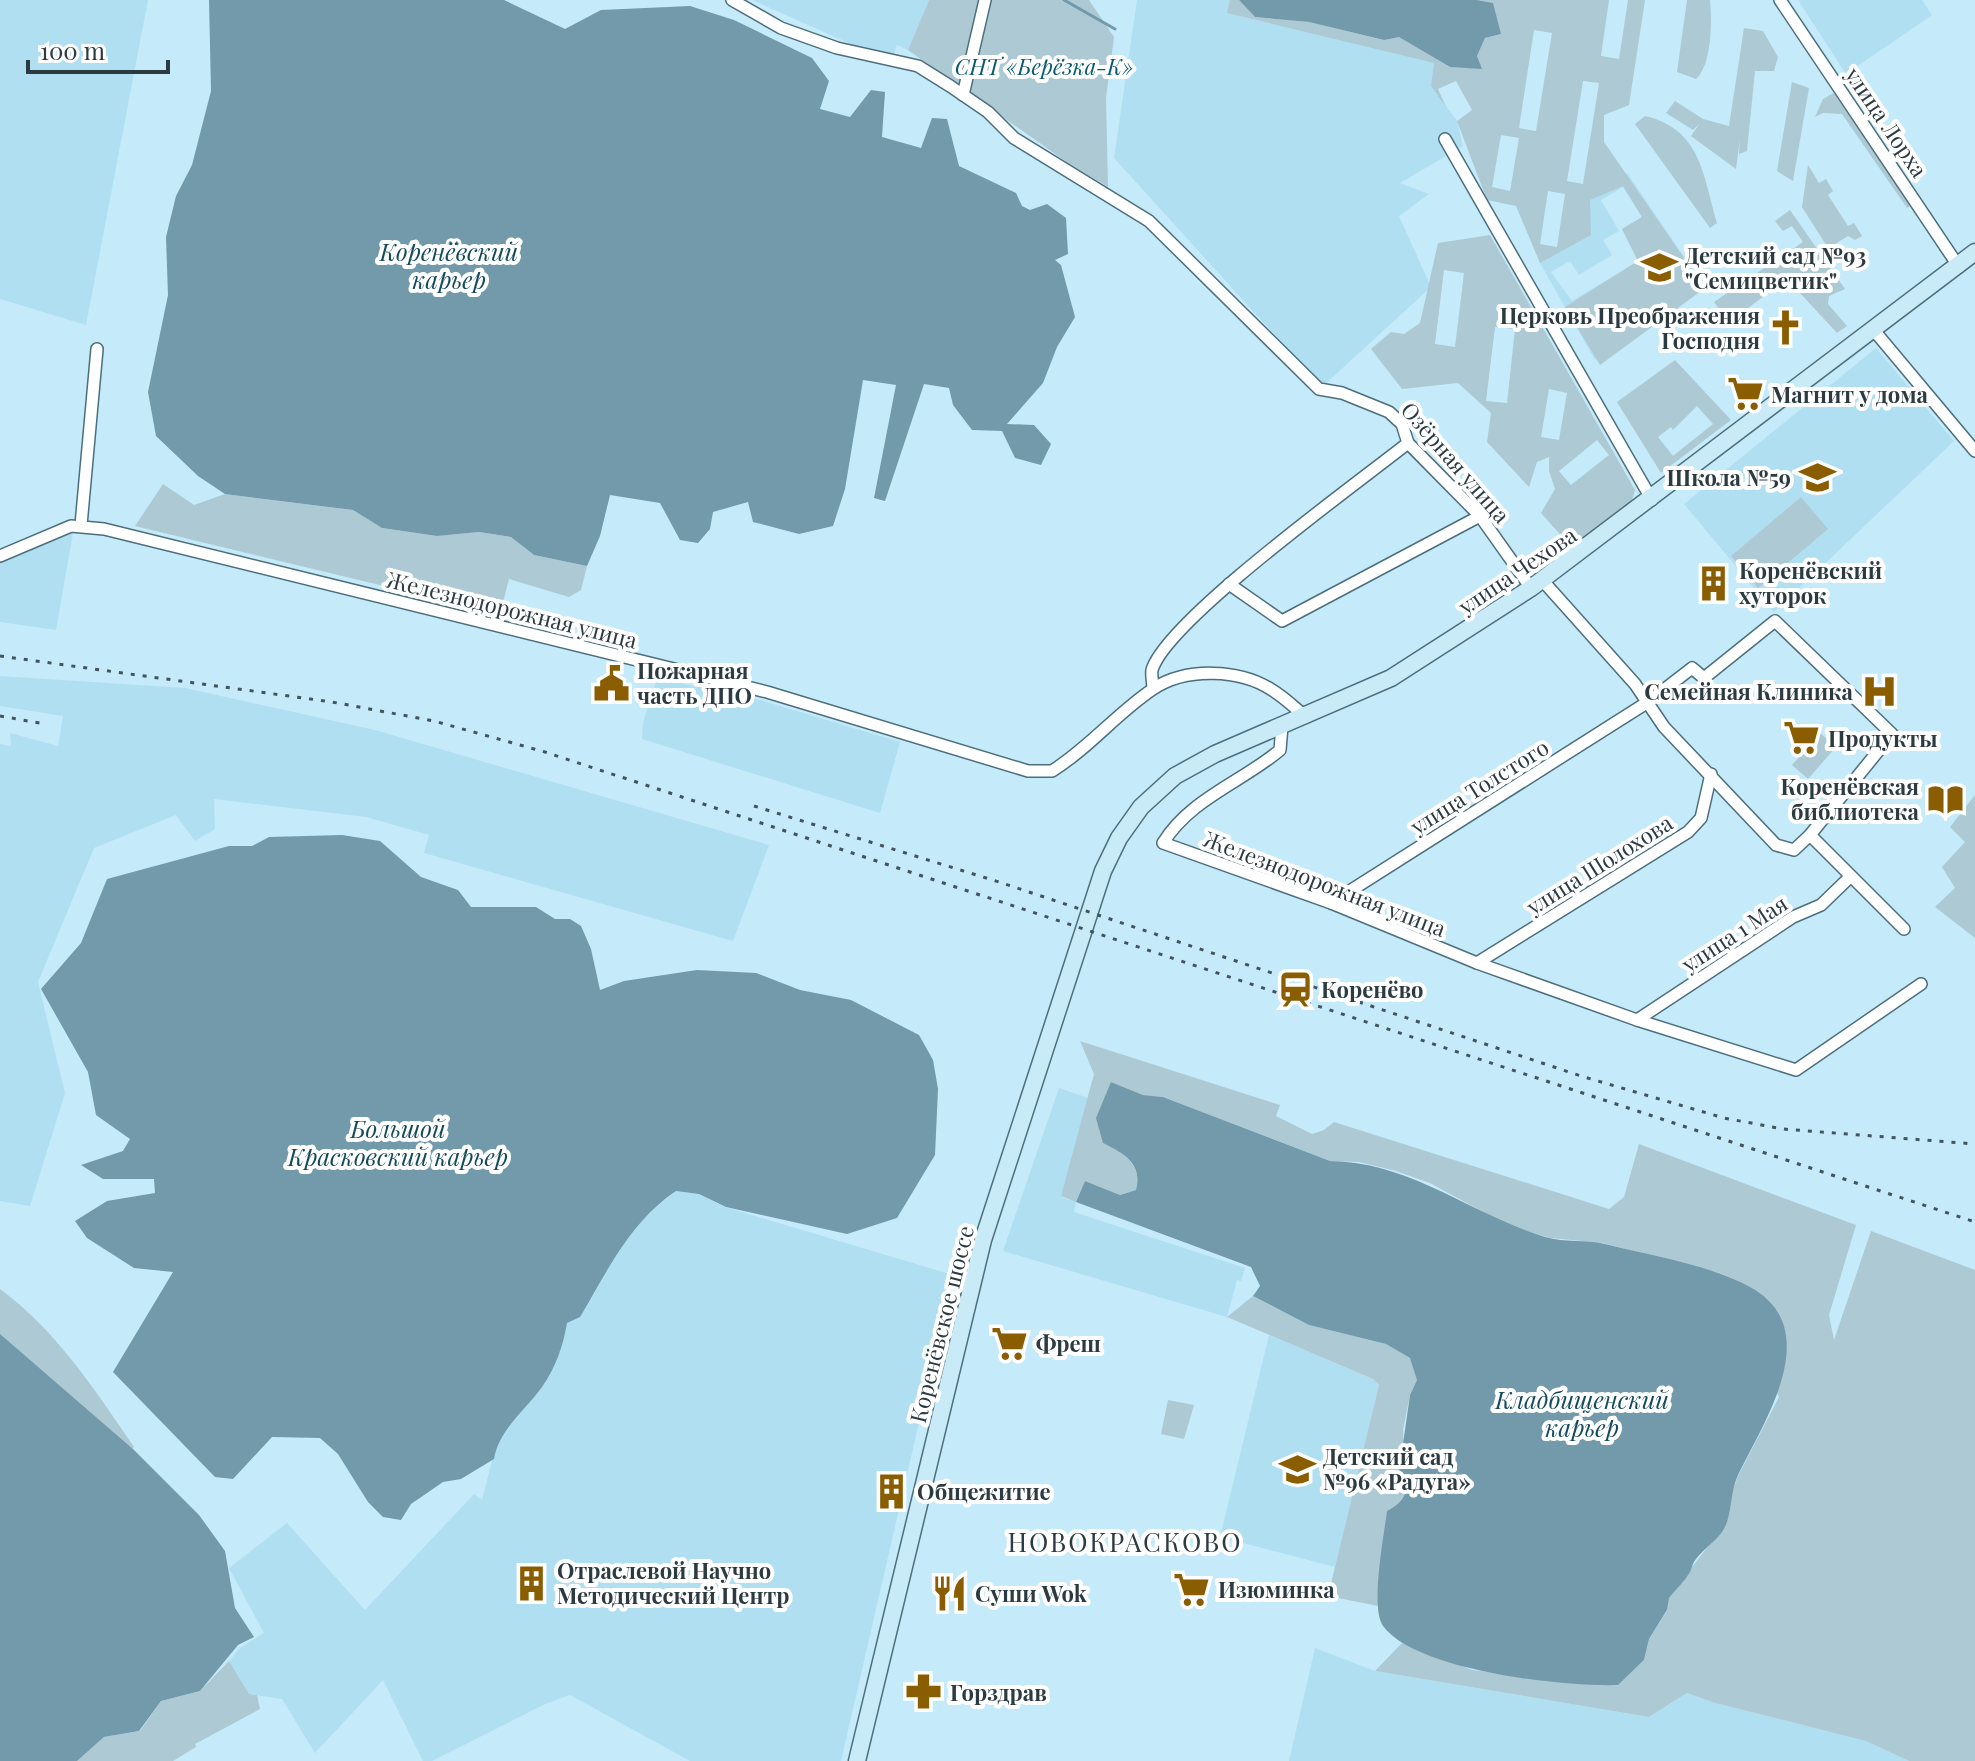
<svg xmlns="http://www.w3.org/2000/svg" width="1975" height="1761" font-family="'Playfair Display',serif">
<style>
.built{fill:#b1dff2;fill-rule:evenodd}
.green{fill:#adc9d4;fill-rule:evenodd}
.water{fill:#729aaa}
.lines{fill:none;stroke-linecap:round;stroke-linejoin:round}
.stream{stroke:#729aaa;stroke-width:3}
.minor-casing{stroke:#4c6f7d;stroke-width:14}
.secondary-casing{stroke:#4c6f7d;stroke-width:19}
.minor{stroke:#fff;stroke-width:11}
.secondary{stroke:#c9ebf7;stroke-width:16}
.rail{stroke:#42545d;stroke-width:3;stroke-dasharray:4 8;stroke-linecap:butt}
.labels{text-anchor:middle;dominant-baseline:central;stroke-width:8;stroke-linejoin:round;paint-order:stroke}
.park-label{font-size:22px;font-style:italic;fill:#085971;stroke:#fff}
.street-label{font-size:22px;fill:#2c3b42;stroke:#fff}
.poi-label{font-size:22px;font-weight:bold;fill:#2c3b42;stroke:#fff;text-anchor:start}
.water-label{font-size:24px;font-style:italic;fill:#134a5c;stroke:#fff}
.quarter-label{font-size:26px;letter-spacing:2px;fill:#2c3b42;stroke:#fff}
</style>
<rect width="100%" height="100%" fill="#c5eafa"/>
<g class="built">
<path d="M0 0H148L86 325 0 299Z"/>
<path d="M752 0H929L908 50 897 45 893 57 869 52Z"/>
<path d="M1137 0H1230L1228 13 1435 63 1431 86 1457 121 1463 146 1400 183 1429 194 1399 216 1431 287 1322 387 1114 158Z"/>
<path d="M1798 0H1922L1932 15 1846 74Z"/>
<path d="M1627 173 1704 286 1595 360 1540 263 1590 235V200ZM1623 187 1642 217 1622 229 1638 261 1572 301 1551 272 1570 261 1579 275 1612 255 1603 240 1619 231 1601 200Z"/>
<path d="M1876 348 1954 441 1774 612 1684 504Z"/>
<path d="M73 533 56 630 0 622V562Z"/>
<path d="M0 676 185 688 375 730 769 845 733 941 424 853 429 835 366 817 214 799 215 829 195 841 176 815 94 848 38 982 65 1093 30 1206 0 1201V744L11 746 10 733 58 746 63 716 0 706Z"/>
<path d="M657 679 744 695 900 742 880 813 642 739 643 722Z"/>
<path d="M1059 1088 1088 1098 1061 1197 1076 1202 1074 1212 1245 1268 1241 1281 1237 1280 1227 1317 1003 1251Z"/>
<path d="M676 1191 699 1194 725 1207 953 1275 841 1761H690L570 1695 545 1704 432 1761H423L383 1680 315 1753 282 1699 249 1694 229 1661 240 1648 264 1633 229 1568 287 1523 365 1610 474 1494 482 1500 497 1441 567 1323 634 1225Z"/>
<path d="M1269 1335 1373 1379 1379 1385 1335 1567 1220 1537Z"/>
<path d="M1315 1648 1375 1671 1649 1717 1687 1693 1715 1703 1866 1741 1909 1761H1289Z"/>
</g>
<g class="green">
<path d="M929 0H1089L1114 37 1106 98 1108 187 1068 163 908 50Z"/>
<path d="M1230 0H1239L1255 17 1309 22 1384 40 1398 36 1450 67 1481 68 1477 56 1485 38 1501 34 1476 0H1609L1601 56 1619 59 1628 0H1645L1629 105 1604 115V142L1695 274 1701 291 1600 365 1565 307 1638 261 1622 229 1642 217 1623 186 1590 200 1591 235 1540 263 1516 206 1487 200 1457 121 1472 110 1456 81 1438 89 1446 107 1431 86 1434 63 1227 13ZM1534 30 1552 33 1536 131 1519 128ZM1583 81 1599 83 1583 184 1567 181ZM1501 135 1519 138 1510 191 1492 187ZM1548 191 1565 194 1557 247 1540 244Z"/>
<path d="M1687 0H1710C1712 22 1712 64 1696 79L1677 72Z"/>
<path d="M1744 28 1763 31 1778 57 1774 71H1755L1747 151 1739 154 1740 139 1736 169 1691 136 1700 123 1693 130 1666 113 1675 101 1703 119 1729 126Z"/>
<path d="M1792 82 1809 88 1793 181 1777 171Z"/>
<path d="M1834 93 1911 206 1907 208 1842 114 1823 113 1815 117 1823 99Z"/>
<path d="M1645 116C1701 129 1703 175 1717 223L1710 228 1635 124Z"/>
<path d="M1808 165 1819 183 1826 179 1833 191 1828 195 1848 226 1854 223 1862 236 1855 240 1848 236 1835 244 1836 251 1828 248 1802 207Z"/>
<path d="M1790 210 1845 289 1829 296 1828 304 1847 326 1837 333 1787 279 1729 322 1714 302 1803 242 1792 226 1783 231 1775 221Z"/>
<path d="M1490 235 1635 490 1628 514 1585 539 1565 540 1541 513 1555 489 1549 471V457L1537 462 1529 487 1487 442 1491 413 1458 383 1402 389 1371 349 1391 332 1404 334 1420 323 1438 243ZM1444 270 1464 273 1455 347 1435 344ZM1495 327 1515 329 1507 403 1486 401ZM1549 389 1567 393 1559 440 1541 437ZM1597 440 1609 455 1571 485 1559 471Z"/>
<path d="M1675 360 1731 420 1661 473 1617 402ZM1697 406 1713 424 1673 456 1658 437 1671 427 1673 430Z"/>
<path d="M163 484 194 505 225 494 353 510 382 528 437 536 479 532 511 537 534 555 587 566 581 590 569 597 509 579 500 614 135 526Z"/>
<path d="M1801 497 1828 529 1758 588 1731 556Z"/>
<path d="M1820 733 1836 747 1808 779 1792 765Z"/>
<path d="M1975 795V938L1935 907 1955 888 1942 867 1965 842 1950 827Z"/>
<path d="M1080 1041 1280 1105 1276 1116 1312 1134 1324 1130 1334 1122 1609 1209 1624 1197 1639 1144 1856 1225 1829 1315 1834 1340 1871 1231 1975 1270V1761H1909L1866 1741 1715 1703 1687 1693 1649 1717 1375 1671 1402 1643 1472 1670 1618 1685 1644 1660 1649 1639 1667 1611 1668 1598 1727 1522V1506L1738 1476 1779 1397 1714 1273 1603 1243 1550 1238 1507 1225 1430 1183 1396 1171 1359 1162 1330 1161 1163 1097 1143 1095 1111 1082 1103 1142C1123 1153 1143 1164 1136 1190L1120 1195 1085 1181 1076 1202 1061 1196 1094 1074Z"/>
<path d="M0 1289C56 1330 95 1390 134 1447L131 1450 0 1337Z"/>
<path d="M1253 1296 1309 1325 1386 1344 1410 1358 1416 1369 1417 1380 1410 1395 1403 1430 1407 1493 1383 1540 1378 1606 1328 1596 1379 1385 1373 1379 1227 1317Z"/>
<path d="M1168 1400 1194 1405 1184 1439 1161 1434Z"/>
<path d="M229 1661 249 1694 257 1695 260 1709 195 1744 196 1747 173 1761H77L104 1737 140 1731 161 1701 200 1691Z"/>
</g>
<g class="water">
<path d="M209 0H504L565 29 601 10 690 6 734 20 812 58 829 81 820 109 850 117 871 90 885 92 882 137 921 148 932 118 947 119 959 166 1016 193 1022 206 1030 210 1047 204 1066 218 1068 254 1055 260 1061 265 1075 317 1057 347 1043 383 1007 424 1034 425 1051 444 1041 465 1015 458 1002 431 972 430 953 405 949 388 924 384 885 501 874 498 896 385 863 380 845 489 833 526 799 534 753 522 748 502 713 512 710 529 698 543 680 540 660 503 610 495 600 536 587 566 534 555 511 537 479 532 437 536 382 528 353 510 225 494 198 476 156 436 148 392 168 295 166 237 176 196 192 165 211 91Z"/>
<path d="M1239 0H1476L1493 3 1501 34 1485 38 1477 56 1482 69 1450 67 1399 37 1384 40 1309 22 1255 17Z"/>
<path d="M342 835 380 841 421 877 458 890 471 907H536L555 919H570L581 926 591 949 600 990 624 981 697 970 756 973 800 990 851 1000 919 1035 933 1060 938 1089 935 1155 897 1218 847 1234 726 1207 699 1194 676 1191C630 1222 608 1270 580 1317L567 1323C563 1346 556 1367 542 1387 525 1411 499 1429 494 1459L461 1479 443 1482 411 1504 401 1520 383 1517 368 1502 338 1454 320 1438 272 1437 233 1479 215 1477 113 1372 173 1272 134 1268 87 1238 75 1221 107 1201 155 1193 154 1179H103L81 1165 123 1151 130 1139 96 1115 88 1072 41 989 81 943 107 879 229 846H252L269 837Z"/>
<path d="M1111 1082 1143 1095 1163 1097 1330 1161C1411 1162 1470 1214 1545 1237 1565 1243 1586 1239 1605 1244 1652 1256 1707 1264 1750 1287 1827 1329 1763 1423 1738 1475 1731 1490 1732 1506 1727 1522 1722 1538 1706 1546 1696 1559 1692 1563 1692 1570 1688 1575 1683 1583 1675 1590 1669 1598L1667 1610 1649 1639 1644 1660 1618 1685C1565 1687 1416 1671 1383 1626 1370 1608 1384 1535 1387 1511 1405 1501 1412 1491 1399 1472L1410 1395 1417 1380 1410 1358 1386 1344 1309 1325 1253 1296 1260 1286 1251 1267 1076 1202 1085 1181 1120 1195 1136 1190C1143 1163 1123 1153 1103 1143L1096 1118Z"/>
<path d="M0 1334 134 1450 199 1515 225 1551 235 1608 254 1637 238 1645 200 1691 161 1701 139 1731 104 1737 77 1761H0Z"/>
</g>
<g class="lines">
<path class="stream" d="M1064 0 1115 29"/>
<defs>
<g id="minor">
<path d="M732 0 781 28 837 48 918 66 950 86 988 112 1014 138 1149 221 1319 389 1342 393 1389 412 1402 424 1408 443 1480 516 1531 588"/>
<path d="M1780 0 1959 267"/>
<path d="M963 95 985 0"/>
<path d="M1445 139 1652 500"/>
<path d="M1872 328 1975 451"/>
<path d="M81 525 97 349"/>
<path d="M0 556 71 526 104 529 767 692 1028 771H1052C1089 748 1117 713 1153 689 1186 667 1240 669 1272 690 1284 697 1295 708 1306 717"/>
<path d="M1229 584 1282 621 1480 516"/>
<path d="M1153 688C1153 683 1151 675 1152 670 1167 620 1359 482 1408 443"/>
<path d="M1282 726 1280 750C1242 782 1190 799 1163 843L1331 903 1477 963 1637 1020 1796 1070 1921 984"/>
<path d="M1810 835 1904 929"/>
<path d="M1331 903 1648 702 1692 668 1704 678 1775 621 1892 734 1810 835 1794 850 1776 845 1664 727 1635 684 1543 581"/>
<path d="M1477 963 1688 832 1701 818 1711 774"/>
<path d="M1637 1020 1793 917 1821 905 1850 877"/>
</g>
<path id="secondary" d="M857 1761 983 1240 1103 871 1119 838 1141 807 1175 776 1215 754 1391 678 1531 588 1975 252"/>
</defs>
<use href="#minor" class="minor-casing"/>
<use href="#secondary" class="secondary-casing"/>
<use href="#minor" class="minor"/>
<use href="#secondary" class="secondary"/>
<g class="rail">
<path d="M0 656 332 702 434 721 545 752 1975 1222"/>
<path d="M0 716 45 724"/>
<path d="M754 806 999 882 1581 1076 1724 1118 1783 1129 1975 1144"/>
</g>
</g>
<defs>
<symbol id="school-bare" viewBox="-9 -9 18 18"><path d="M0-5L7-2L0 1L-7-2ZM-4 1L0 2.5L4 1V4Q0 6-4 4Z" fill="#8a5d00" stroke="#fff" stroke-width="2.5" paint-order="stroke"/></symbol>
<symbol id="church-bare" viewBox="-9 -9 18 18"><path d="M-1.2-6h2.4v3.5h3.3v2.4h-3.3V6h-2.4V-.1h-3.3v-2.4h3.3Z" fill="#8a5d00" stroke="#fff" stroke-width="2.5" paint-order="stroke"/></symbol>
<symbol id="supermarket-bare" viewBox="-9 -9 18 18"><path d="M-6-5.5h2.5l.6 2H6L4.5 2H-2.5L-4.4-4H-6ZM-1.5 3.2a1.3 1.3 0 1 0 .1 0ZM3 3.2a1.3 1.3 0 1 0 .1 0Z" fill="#8a5d00" stroke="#fff" stroke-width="2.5" paint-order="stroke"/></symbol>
<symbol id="building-bare" viewBox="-9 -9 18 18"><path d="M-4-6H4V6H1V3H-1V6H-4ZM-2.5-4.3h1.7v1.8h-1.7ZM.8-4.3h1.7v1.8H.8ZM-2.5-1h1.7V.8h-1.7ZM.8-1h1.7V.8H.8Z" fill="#8a5d00" stroke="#fff" stroke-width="2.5" paint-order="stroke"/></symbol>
<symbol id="civic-bare" viewBox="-9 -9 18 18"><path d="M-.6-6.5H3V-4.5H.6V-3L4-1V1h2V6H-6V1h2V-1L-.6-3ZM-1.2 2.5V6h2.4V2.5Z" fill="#8a5d00" stroke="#fff" stroke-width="2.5" paint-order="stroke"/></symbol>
<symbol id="hospital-bare" viewBox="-9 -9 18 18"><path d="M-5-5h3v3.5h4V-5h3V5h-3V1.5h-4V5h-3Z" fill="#8a5d00" stroke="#fff" stroke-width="2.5" paint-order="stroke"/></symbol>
<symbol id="library-bare" viewBox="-9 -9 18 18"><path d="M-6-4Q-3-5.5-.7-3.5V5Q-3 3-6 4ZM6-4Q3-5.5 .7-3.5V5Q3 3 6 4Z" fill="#8a5d00" stroke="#fff" stroke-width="2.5" paint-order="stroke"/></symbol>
<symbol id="station-bare" viewBox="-9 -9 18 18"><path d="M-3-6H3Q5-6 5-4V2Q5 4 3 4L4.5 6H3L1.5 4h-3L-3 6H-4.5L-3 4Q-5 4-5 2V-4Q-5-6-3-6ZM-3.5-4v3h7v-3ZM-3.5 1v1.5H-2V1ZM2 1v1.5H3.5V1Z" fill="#8a5d00" stroke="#fff" stroke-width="2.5" paint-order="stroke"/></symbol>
<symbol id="restaurant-bare" viewBox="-9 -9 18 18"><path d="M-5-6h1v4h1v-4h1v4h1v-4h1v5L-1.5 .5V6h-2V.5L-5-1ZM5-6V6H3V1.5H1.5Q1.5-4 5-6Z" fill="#8a5d00" stroke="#fff" stroke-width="2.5" paint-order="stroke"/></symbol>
<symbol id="pharmacy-bare" viewBox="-9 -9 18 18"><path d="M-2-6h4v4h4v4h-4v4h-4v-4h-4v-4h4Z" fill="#8a5d00" stroke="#fff" stroke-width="2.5" paint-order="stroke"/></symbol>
</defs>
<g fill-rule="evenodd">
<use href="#school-bare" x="1634" y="242" width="51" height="51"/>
<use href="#church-bare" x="1760" y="302" width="51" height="51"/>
<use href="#supermarket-bare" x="1720" y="368" width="51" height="51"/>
<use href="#school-bare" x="1792" y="452" width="51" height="51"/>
<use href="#building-bare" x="1688" y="558" width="51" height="51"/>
<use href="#civic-bare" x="586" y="658" width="51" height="51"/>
<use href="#hospital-bare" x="1854" y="666" width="51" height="51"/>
<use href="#supermarket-bare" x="1776" y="712" width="51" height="51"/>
<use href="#library-bare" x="1920" y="774" width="51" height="51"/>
<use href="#station-bare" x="1270" y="964" width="51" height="51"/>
<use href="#supermarket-bare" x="984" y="1318" width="51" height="51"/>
<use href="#school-bare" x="1272" y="1444" width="51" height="51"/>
<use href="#building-bare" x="866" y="1466" width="51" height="51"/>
<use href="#building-bare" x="506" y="1558" width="51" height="51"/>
<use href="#supermarket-bare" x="1166" y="1564" width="51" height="51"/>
<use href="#restaurant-bare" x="924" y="1568" width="51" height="51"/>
<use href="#pharmacy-bare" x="898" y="1666" width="51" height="51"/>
</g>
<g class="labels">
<g class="park-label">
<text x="1044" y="66">СНТ «Берёзка-К»</text>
</g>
<g class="street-label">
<text transform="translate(1887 122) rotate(56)">улица Лорха</text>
<text transform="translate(1456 462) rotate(49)">Озёрная улица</text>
<text transform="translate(1517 570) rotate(-34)">улица Чехова</text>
<text transform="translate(512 609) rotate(14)">Железнодорожная улица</text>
<text transform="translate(1479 786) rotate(-32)">улица Толстого</text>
<text transform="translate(1599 864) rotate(-32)">улица Шолохова</text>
<text transform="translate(1325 883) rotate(21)">Железнодорожная улица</text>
<text transform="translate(1734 933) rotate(-33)">улица 1 Мая</text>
<text transform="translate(941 1324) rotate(-76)">Коренёвское шоссе</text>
</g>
<g class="poi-label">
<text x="1685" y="255">Детский сад №93<tspan x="1685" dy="25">"Семицветик"</tspan></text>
<text x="1760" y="315" text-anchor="end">Церковь Преображения<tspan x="1760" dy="25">Господня</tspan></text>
<text x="1771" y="394">Магнит у дома</text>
<text x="1791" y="477" text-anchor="end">Школа №59</text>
<text x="1739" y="570">Коренёвский<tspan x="1739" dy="25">хуторок</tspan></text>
<text x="637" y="670">Пожарная<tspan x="637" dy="25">часть ДПО</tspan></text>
<text x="1853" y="691" text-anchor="end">Семейная Клиника</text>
<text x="1828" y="738">Продукты</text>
<text x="1919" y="786" text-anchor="end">Коренёвская<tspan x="1919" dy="25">библиотека</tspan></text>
<text x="1321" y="989">Коренёво</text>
<text x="1036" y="1343">Фреш</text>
<text x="1323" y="1456">Детский сад<tspan x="1323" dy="25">№96 «Радуга»</tspan></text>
<text x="917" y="1491">Общежитие</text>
<text x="557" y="1570">Отраслевой Научно<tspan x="557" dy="25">Методический Центр</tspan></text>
<text x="1218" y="1589">Изюминка</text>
<text x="975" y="1593">Суши Wok</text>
<text x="950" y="1692">Горздрав</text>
</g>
<g class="water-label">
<text x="449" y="251">Коренёвский<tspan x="449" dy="28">карьер</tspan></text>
<text x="398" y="1128">Большой<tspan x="398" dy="28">Красковский карьер</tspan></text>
<text x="1582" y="1399">Кладбищенский<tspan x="1582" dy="28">карьер</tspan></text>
</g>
<g class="quarter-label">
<text x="1125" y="1541">НОВОКРАСКОВО</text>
</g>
</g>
<path d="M28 60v12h140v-12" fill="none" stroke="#2c3b42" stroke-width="4"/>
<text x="40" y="60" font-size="24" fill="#2c3b42" stroke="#ffffff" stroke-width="6" paint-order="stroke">100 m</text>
</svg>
